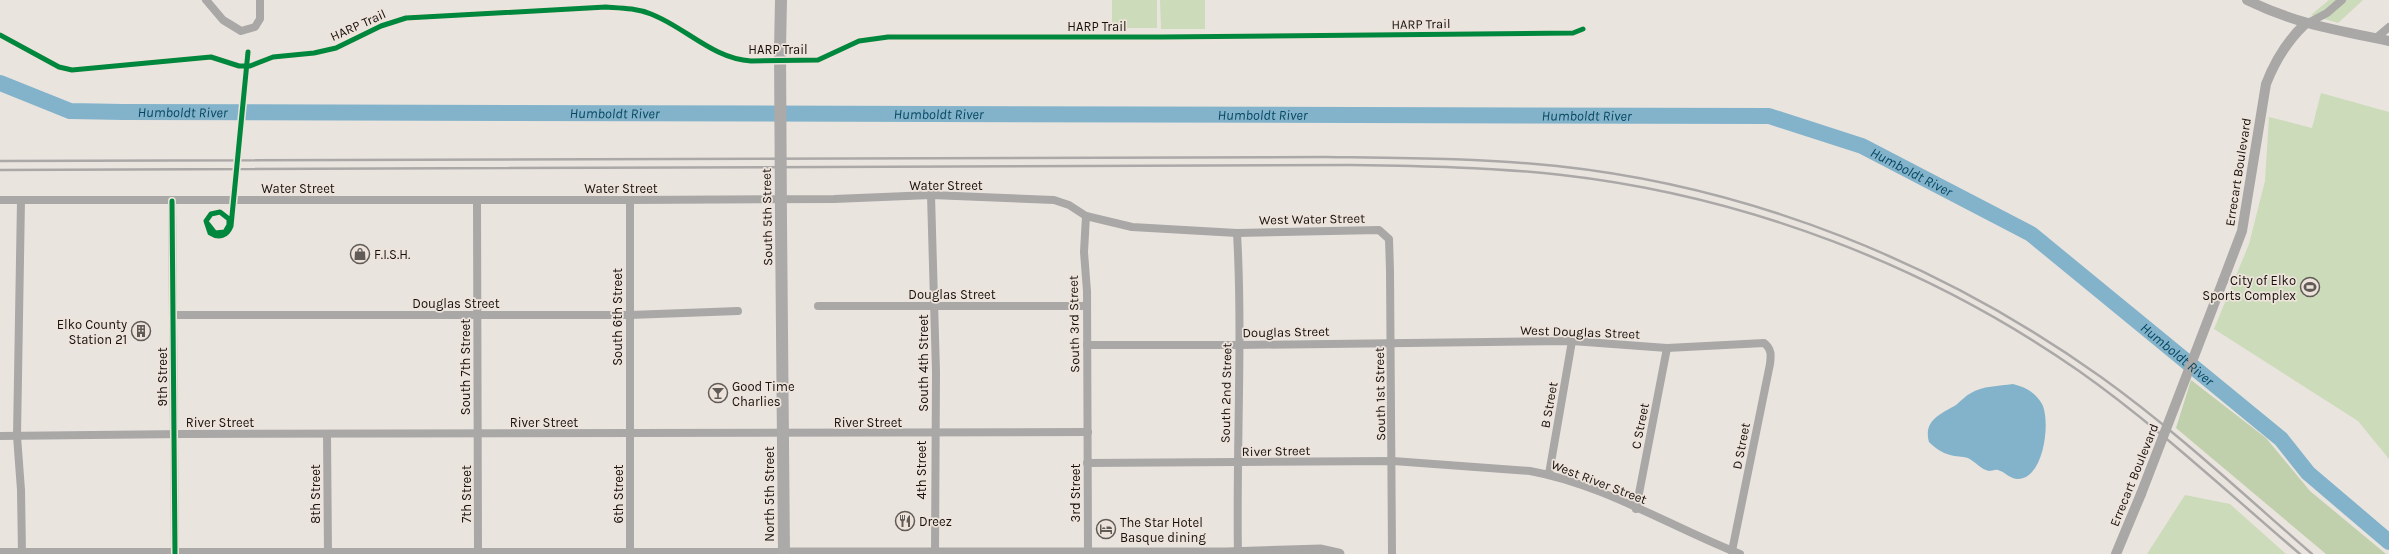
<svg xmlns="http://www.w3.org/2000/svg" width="2389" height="554" font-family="Karla,sans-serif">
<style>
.green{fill:#ccdbb9}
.forest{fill:#c0d0ac}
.water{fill:#82b3cb}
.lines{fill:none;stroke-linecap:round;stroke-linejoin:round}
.river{stroke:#82b3cb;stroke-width:16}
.minor{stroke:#a9a8a7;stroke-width:8}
.tertiary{stroke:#a9a8a7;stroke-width:10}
.secondary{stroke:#a9a7a5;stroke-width:11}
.primary{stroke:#aca9a9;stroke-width:12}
.rail{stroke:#aba8a8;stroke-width:2.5}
.tertiary-bridge{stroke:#a9a8a7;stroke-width:10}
.primary-bridge{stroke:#aca9a9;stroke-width:12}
.cycleway-casing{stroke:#eee3db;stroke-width:8}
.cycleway{stroke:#00873e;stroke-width:5}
.labels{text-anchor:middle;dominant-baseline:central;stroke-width:3.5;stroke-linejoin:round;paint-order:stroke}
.street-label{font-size:13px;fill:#15110e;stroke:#eee3db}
.poi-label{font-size:13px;fill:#15110e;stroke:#eee3db;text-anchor:start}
.water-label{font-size:14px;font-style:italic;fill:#064660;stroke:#eee3db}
</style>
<rect width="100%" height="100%" fill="#eae4df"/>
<g class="green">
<rect x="1112" y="0" width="45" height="28"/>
<path d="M1160 0H1205V29H1161Z"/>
<path d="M2329 0H2363L2338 23 2311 15Z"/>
<path d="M2321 93 2389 112V459L2358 421 2214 329 2249 244 2265 181 2269 117 2312 128Z"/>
<path d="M2185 495 2230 504 2286 554H2147Z"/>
</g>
<path class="forest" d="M2191 380 2266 438 2310 491 2386 554H2326L2176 428Z"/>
<path class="water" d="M2013 384C2025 387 2035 392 2042 404 2051 421 2044 480 2017 479 2009 478 2005 472 1998 470 1995 469 1992 471 1989 471 1980 469 1976 462 1968 458 1962 456 1956 457 1950 455 1942 453 1935 448 1929 442 1923 420 1941 414 1956 405 1961 401 1965 396 1971 393 1982 386 1999 386 2013 384Z"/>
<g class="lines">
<path class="river" id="s1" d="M0 83 70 111 123 112 1769 116 1862 146 2031 234 2281 439 2308 473 2389 542"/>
<g class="minor">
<path d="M206 0 223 20 241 31 255 27 260 19V0"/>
<path d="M2306 24 2327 13 2342 0"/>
<path d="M2376 38 2389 27"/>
<path d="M931 195 936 372 935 553"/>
<path d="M0 200H630L834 199 931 195 1054 200 1069 205 1086 216 1132 227 1237 233 1379 230 1389 239 1390 270 1392 554"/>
<path d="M21 200 17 436 21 490 22 554"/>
<path d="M630 200V554"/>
<path d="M172 201 175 553"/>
<path d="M477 201 478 554"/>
<path d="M1086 216 1084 252 1087 291 1088 553"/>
<path d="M1237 233C1243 340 1236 447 1238 554"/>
<path d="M818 306H1086"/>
<path d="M173 315H630L738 311"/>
<path d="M1087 345H1240L1572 341 1667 348 1764 343C1772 349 1771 356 1770 364L1732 551"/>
<path d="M327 434 328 554"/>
<path d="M0 436 184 434 1088 432"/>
<path d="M1087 463 1393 461 1530 471C1603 484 1671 527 1740 554"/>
<path d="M1549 474 1572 341"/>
<path d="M1636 509 1667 348"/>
</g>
<g class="tertiary">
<path d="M2247 0C2296 24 2336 30 2389 41"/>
<path d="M2223 281 2242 231 2266 84C2275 61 2287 41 2305 24"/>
<path d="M0 553H784"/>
<path d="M2116 554 2141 494"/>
</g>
<path class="secondary" d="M784 553H1227L1321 550 1339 554"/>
<g class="primary">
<path d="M780 49 781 0"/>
<path d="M781 222 784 554"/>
</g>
<g class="rail">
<path d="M0 161 1326 157C1403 158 1481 158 1557 166 1753 187 1941 263 2101 377 2175 430 2243 494 2312 554"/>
<path d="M0 170 1350 165C1420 166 1491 167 1562 175 1746 196 1927 265 2079 371 2157 426 2227 492 2300 554"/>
</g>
<path class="tertiary-bridge" d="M2141 494 2223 281"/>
<path class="primary-bridge" d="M780 49 781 222"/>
<defs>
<g id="cycleway">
<path d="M0 35 59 67 72 70 211 57 239 66H250L273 57 314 53 336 48 381 26 406 18 606 7C621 8 636 8 651 14 685 27 713 59 751 61L818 60 859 41 888 37H1161L1573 33 1583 29"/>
<path d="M172 201 175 554"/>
<path d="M208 224 215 233 225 232 229 225V219L220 212 211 214 206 221 210 233C219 239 227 236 231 226L248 52"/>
</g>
</defs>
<use href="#cycleway" class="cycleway-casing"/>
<use href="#cycleway" class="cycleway"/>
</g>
<defs>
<symbol id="shop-ring" viewBox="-11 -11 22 22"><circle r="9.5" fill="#eee3db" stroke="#605b57" stroke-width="1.5"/><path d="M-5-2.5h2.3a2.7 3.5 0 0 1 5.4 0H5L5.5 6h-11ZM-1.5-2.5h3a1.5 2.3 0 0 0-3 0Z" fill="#605b57"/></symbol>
<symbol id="stadium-ring" viewBox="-11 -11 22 22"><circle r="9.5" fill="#eee3db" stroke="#605b57" stroke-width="1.5"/><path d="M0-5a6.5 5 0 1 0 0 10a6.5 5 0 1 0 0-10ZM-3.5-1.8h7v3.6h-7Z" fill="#605b57"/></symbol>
<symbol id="building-ring" viewBox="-11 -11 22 22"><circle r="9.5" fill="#eee3db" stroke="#605b57" stroke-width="1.5"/><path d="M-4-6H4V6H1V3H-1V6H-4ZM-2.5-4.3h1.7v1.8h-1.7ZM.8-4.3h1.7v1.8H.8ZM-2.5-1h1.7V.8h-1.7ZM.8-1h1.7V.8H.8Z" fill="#605b57"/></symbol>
<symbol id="bar-ring" viewBox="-11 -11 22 22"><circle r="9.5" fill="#eee3db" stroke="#605b57" stroke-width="1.5"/><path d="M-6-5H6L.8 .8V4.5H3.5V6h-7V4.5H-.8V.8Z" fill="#605b57"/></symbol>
<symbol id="restaurant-ring" viewBox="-11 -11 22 22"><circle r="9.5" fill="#eee3db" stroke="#605b57" stroke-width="1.5"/><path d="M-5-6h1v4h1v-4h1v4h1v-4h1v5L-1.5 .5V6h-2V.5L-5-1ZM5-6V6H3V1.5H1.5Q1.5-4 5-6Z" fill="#605b57"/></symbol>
<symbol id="hotel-ring" viewBox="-11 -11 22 22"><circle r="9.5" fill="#eee3db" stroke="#605b57" stroke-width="1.5"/><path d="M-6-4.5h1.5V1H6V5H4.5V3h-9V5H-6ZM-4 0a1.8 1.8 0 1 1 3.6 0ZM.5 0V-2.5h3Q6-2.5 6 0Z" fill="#605b57"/></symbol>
</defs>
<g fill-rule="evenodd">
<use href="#shop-ring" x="349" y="243" width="22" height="22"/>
<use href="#stadium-ring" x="2299" y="276" width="22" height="22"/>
<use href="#building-ring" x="130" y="320" width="22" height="22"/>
<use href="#bar-ring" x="707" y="382" width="22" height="22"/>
<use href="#restaurant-ring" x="894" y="510" width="22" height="22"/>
<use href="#hotel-ring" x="1095" y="518" width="22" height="22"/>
</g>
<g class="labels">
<g class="street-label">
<text transform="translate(1421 24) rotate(-1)">HARP Trail</text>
<text transform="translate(358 25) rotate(-24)">HARP Trail</text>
<text x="1097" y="26">HARP Trail</text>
<text x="778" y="49">HARP Trail</text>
<text transform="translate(2238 172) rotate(-81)">Errecart Boulevard</text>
<text x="946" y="185">Water Street</text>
<text x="298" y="188">Water Street</text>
<text x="621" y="188">Water Street</text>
<text transform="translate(767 217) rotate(-91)">South 5th Street</text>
<text transform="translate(1312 219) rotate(-1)">West Water Street</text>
<text x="952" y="294">Douglas Street</text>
<text x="456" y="303">Douglas Street</text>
<text transform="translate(617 317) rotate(-90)">South 6th Street</text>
<text transform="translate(1074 324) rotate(-91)">South 3rd Street</text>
<text transform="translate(1286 332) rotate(-1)">Douglas Street</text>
<text transform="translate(1580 332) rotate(2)">West Douglas Street</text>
<text transform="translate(923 363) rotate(-90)">South 4th Street</text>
<text transform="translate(465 367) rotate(-90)">South 7th Street</text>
<text transform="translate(162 377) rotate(-90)">9th Street</text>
<text transform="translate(1226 393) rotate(-89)">South 2nd Street</text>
<text transform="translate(1380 394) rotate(-91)">South 1st Street</text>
<text transform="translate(1549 405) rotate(-80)">B Street</text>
<text x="220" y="422">River Street</text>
<text x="544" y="422">River Street</text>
<text x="868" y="422">River Street</text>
<text transform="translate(1640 426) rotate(-79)">C Street</text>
<text transform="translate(1741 446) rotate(-79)">D Street</text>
<text transform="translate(1276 451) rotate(-1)">River Street</text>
<text transform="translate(921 470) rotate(-90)">4th Street</text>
<text transform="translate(2134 475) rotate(-68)">Errecart Boulevard</text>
<text transform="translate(1599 482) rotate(21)">West River Street</text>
<text transform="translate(1075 493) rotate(-90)">3rd Street</text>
<text transform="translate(315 494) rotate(-90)">8th Street</text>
<text transform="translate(466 494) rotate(-90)">7th Street</text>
<text transform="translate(618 494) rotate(-90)">6th Street</text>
<text transform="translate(769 494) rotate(-90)">North 5th Street</text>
</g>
<g class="poi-label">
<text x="374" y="254">F.I.S.H.</text>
<text x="2296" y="280" text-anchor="end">City of Elko<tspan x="2296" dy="15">Sports Complex</tspan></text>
<text x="127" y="324" text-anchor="end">Elko County<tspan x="127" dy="15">Station 21</tspan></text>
<text x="732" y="386">Good Time<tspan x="732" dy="15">Charlies</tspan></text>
<text x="919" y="521">Dreez</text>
<text x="1120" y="522">The Star Hotel<tspan x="1120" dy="15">Basque dining</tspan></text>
</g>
<g class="water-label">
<text stroke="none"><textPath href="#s1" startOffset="188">Humboldt River</textPath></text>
<text stroke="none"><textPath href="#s1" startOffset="620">Humboldt River</textPath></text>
<text stroke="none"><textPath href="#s1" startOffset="944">Humboldt River</textPath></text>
<text stroke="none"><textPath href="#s1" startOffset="1268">Humboldt River</textPath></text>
<text stroke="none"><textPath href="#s1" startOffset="1592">Humboldt River</textPath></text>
<text stroke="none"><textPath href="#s1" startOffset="1928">Humboldt River</textPath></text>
<text stroke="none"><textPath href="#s1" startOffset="2252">Humboldt River</textPath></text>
</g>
</g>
</svg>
